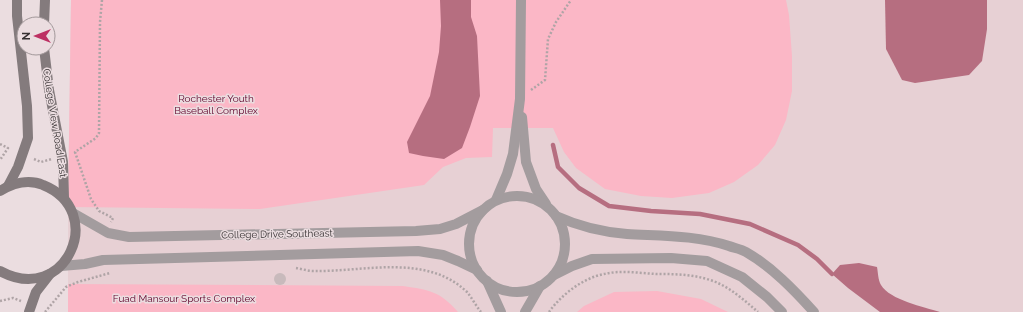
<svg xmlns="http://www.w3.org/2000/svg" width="1023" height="312" font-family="Raleway,sans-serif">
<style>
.built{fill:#e7d0d4}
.green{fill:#fbb7c6}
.water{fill:#b66e80}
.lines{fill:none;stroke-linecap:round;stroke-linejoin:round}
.stream{stroke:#b66e80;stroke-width:4.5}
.building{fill:#c8babc}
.path{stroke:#afa4a6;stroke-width:2.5;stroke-dasharray:2 2;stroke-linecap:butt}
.tertiary{stroke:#a39c9e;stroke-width:10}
.secondary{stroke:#847b7d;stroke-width:10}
.labels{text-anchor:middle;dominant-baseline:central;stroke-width:3;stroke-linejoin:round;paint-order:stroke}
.park-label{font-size:10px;fill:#60032b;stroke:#ebdde0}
.street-label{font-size:10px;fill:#353031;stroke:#ebdde0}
</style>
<rect width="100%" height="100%" fill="#ebdde0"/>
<path class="built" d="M71 0H1023V312H68V207Z"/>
<g class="green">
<path d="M71 0H786L789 15 792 56V91L786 120 775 145 758 165 734 182 709 193 672 198 641 196 605 189 576 168 564 152 553 128H493L492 157 466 158 443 167 424 185 260 209 68 207Z"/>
<path d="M68 284 403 286C429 290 440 291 458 312H68Z"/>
<path d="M657 291 701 299 728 312H577L584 306 614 292Z"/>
</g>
<g class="water">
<path d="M440 0H471V17L477 36 480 96 470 127 462 148 444 159 423 156 409 153 407 142 430 96 439 52 441 26Z"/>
<path d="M885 0H987V29L982 61 969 75 915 83 902 80 886 49Z"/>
<path d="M859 263 877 267C878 272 878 280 881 285 890 300 924 307 940 312H880L848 288 832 274 840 265Z"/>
</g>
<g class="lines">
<path class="stream" d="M553 145 558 167 579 188 609 206 651 211 700 214 750 224 798 245 817 259 832 274"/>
</g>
<circle class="building" cx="280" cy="279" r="6"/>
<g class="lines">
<g class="path">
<path d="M102 0 100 22 99 133 96 138 75 152 91 199 99 211 113 218 111 222"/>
<path d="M531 90 545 80 548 39 556 22 571 0"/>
<path d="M0 144 8 148 0 160"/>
<path d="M34 159 41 162 52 159"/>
<path d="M296 268C302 269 308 271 314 271 364 272 426 253 467 292 472 298 476 306 481 312"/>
<path d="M0 301 13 298 21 301"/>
<path d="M45 312 66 287 78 282 110 273"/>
<path d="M549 312C561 295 583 278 604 274 620 270 639 273 656 274 674 274 692 274 710 280 729 286 744 300 758 312"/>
</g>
<g class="tertiary">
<path d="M522 117 526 162 536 189 546 204"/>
<circle cx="517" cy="244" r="48"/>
<path d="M496 200 507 174 513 154 520 99 521 0"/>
<path d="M73 213 108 233 129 237 416 231 440 229 456 224 483 210"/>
<path d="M556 216C578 226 602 232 627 234 661 236 696 235 729 246 734 248 741 249 746 252 772 267 794 290 814 312"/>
<path d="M61 266 85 264 103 260 418 251 443 255 458 261 477 270"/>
<path d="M554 275 572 266 592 259 671 258 707 261 742 277 767 297 782 312"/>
<path d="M487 281 501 312"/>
<path d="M525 312 540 286"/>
</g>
<g class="secondary">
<path d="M44 24 45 0"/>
<path d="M44 48 49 90 63 162 64 198"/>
<path d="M8 186 18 167 28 138 27 106 17 16V0"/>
<path d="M0 191C13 183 29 179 43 185 108 211 66 307 0 271"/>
<path d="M29 312 36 292 50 274"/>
</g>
</g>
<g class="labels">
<g class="park-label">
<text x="216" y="98">Rochester Youth<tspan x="216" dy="12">Baseball Complex</tspan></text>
<text x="184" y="298">Fuad Mansour Sports Complex</text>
</g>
<g class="street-label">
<text transform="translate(55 123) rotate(81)">College View Road East</text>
<text transform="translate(277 234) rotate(-1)">College Drive Southeast</text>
</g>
</g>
<g transform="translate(36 36) rotate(270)"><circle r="19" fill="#ebdde0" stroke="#a2989a"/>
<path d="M0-3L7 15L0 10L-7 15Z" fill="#bd3063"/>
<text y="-6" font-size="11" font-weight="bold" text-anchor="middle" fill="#353031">N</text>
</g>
</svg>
